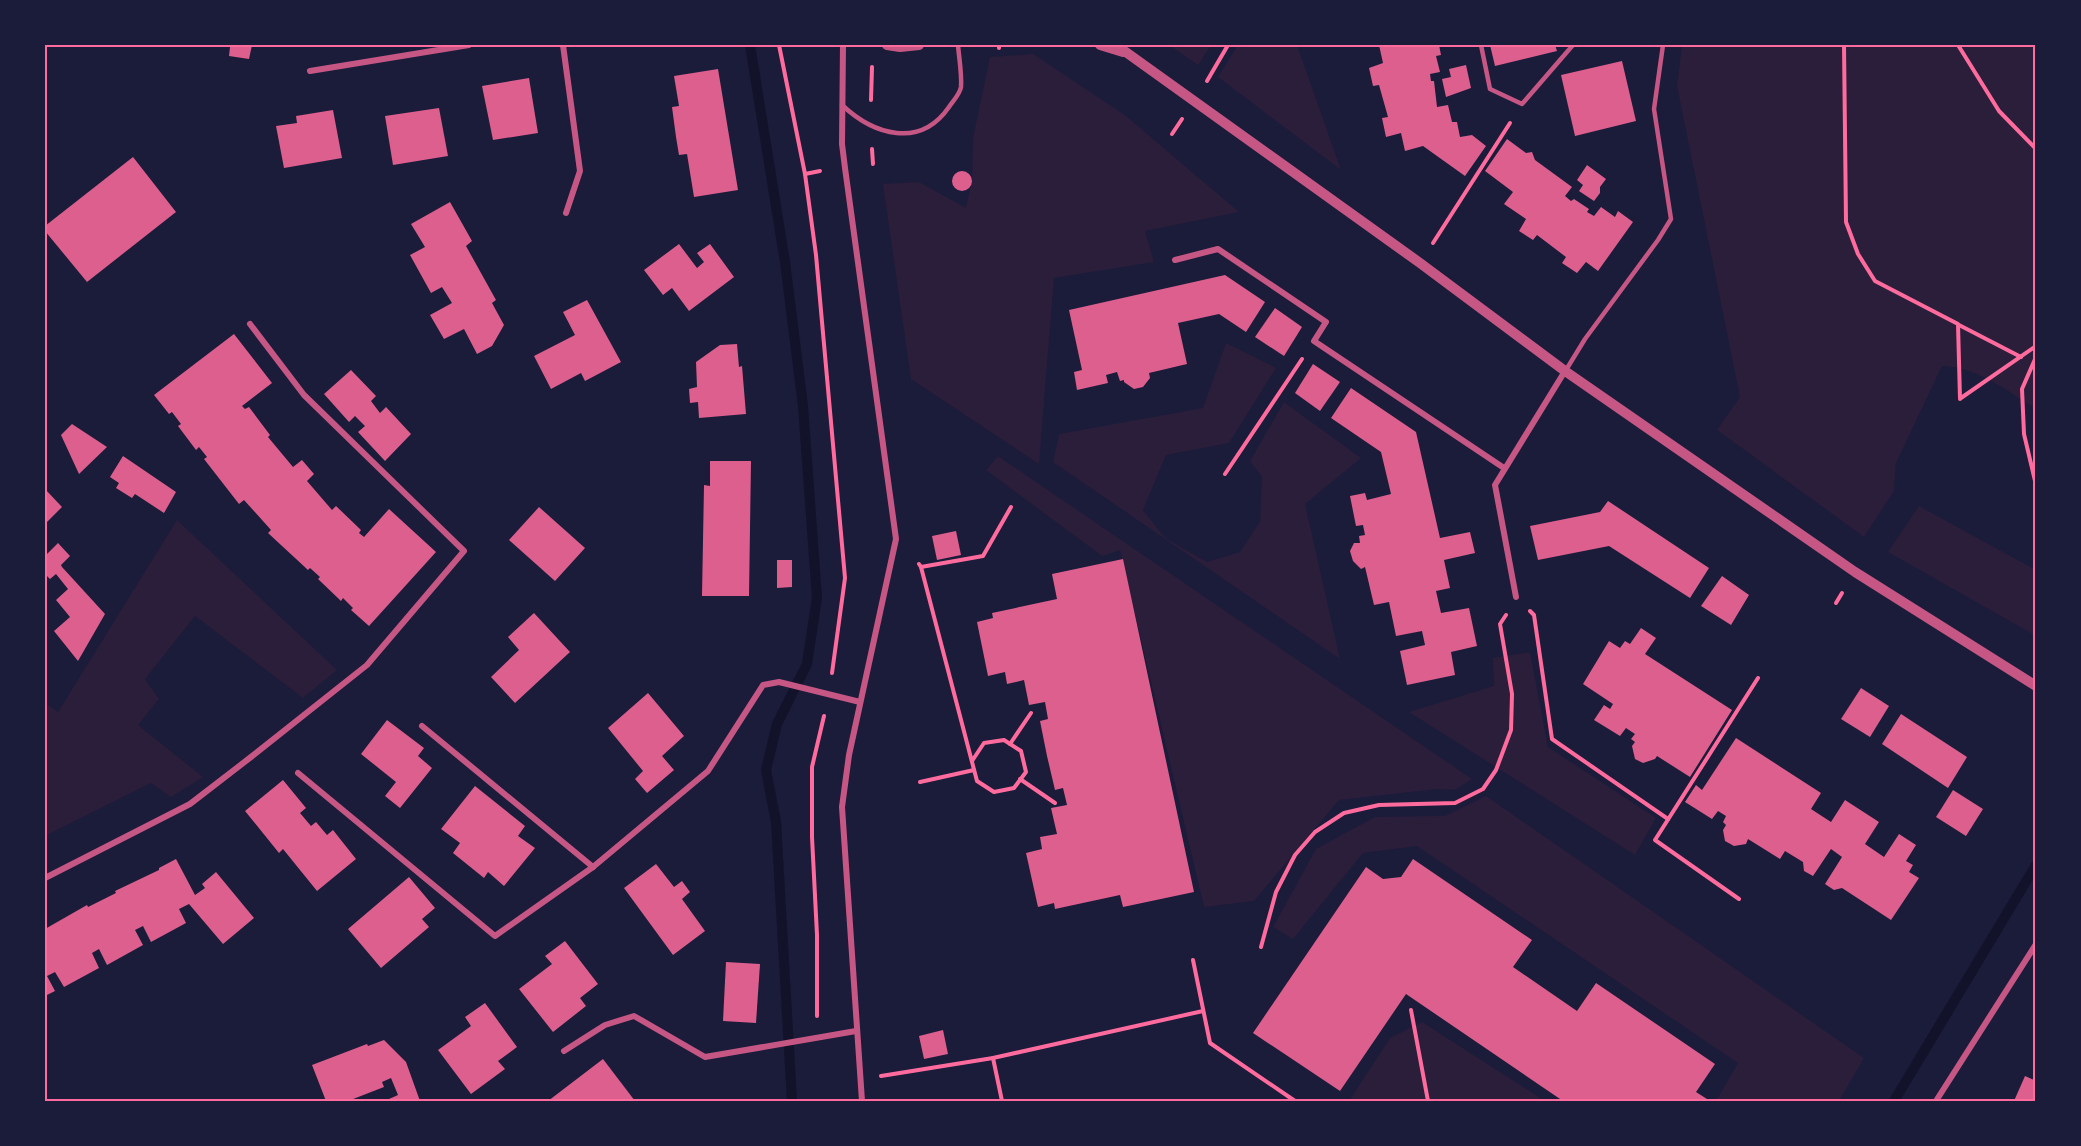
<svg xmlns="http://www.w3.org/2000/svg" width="2081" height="1146" font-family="'Zilla Slab',serif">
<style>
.green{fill:#2a1e3b}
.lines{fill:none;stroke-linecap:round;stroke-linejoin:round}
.stream{stroke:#12122b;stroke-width:10}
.building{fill:#dd5f8e}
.path{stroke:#ff6b9d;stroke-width:4}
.service{stroke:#c65784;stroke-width:4.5}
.minor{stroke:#c65784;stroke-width:6}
.tertiary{stroke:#c65784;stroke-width:10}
.neatline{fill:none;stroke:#ff6b9d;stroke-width:2}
</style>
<rect width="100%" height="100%" fill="#1b1b3a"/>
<g class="green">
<path d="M1169 45H1211L1198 65Z"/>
<path d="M1238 45H1297L1341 170 1218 77Z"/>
<path d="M1682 45H2036V409C2007 391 1978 367 1942 366L1896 463 1894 491 1864 537 1717 430 1740 397 1677 86Z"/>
<path d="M1033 54 1126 116 1239 212 1145 231 1154 262 1054 278 1039 464 911 379 883 184 919 182 966 208 972 181 973 138 990 57Z"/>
<path d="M1226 343 1276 368 1229 443 1166 455 1143 510 1165 538 1207 562 1240 552 1260 522 1262 477 1250 461 1284 402 1361 458 1305 504 1340 659 1053 462 1059 434 1203 408Z"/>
<path d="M998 456 1472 779 1455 790 1437 789 1339 800 1254 901 1204 907 1120 550 1102 556 986 470Z"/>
<path d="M1919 506 2036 570V636L1888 552Z"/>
<path d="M177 520 337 670 303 698 195 616 145 679 159 699 138 725 203 777 171 797 151 783 45 836V703L58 712Z"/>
<path d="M1530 652 1548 747 1656 818 1635 855 1409 712 1494 686 1493 658Z"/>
<path d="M1486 796 1864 1058 1839 1101H1716L1738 1063 1417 846 1363 853 1293 939 1273 927 1316 849 1375 817 1445 816Z"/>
<path d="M1422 1022 1545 1101H1349L1390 1038Z"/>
</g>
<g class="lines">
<g class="stream">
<path d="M750 45 785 262 803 406 817 598 807 664 777 724 766 770 776 822 792 1101"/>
<path d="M1894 1101 2036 865"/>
</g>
</g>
<g class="building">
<path d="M224 45H252L249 59 229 56 230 47Z"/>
<path d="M1379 45H1439L1441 55 1436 56 1440 72 1430 74 1431 81H1434L1437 107 1448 105 1452 122H1457L1460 137 1472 135 1486 146 1465 176 1423 146 1405 151 1401 133 1386 137 1382 118 1388 117 1379 85 1373 86 1369 68 1383 63Z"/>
<path d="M1490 45H1555L1557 51 1495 66Z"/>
<path d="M1622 61 1636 121 1575 136 1561 75Z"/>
<path d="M1466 65 1471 88 1446 97 1442 79 1451 77 1449 69Z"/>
<path d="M718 69 738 190 694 197 687 154 679 155 676 137 672 107 679 106 674 76Z"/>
<path d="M529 78 538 133 493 140 482 86Z"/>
<path d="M439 108 448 156 393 165 385 116Z"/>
<path d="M333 110 342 158 284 168 276 126 297 123 296 116Z"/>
<path d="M1507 139 1526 153 1532 152 1535 160 1572 187 1565 196 1571 201 1574 199 1589 209 1587 212 1594 216 1601 207 1615 217 1618 211 1633 222 1598 271 1586 262 1577 273 1562 263 1566 257 1537 235 1533 240 1519 231 1526 219 1504 204 1513 192 1485 171Z"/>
<path d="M133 157 176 212 87 282 45 231V226Z"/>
<path d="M1587 165 1606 179 1600 187V193L1594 201 1579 191 1583 185 1577 180Z"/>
<circle cx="962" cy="181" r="10"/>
<path d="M450 202 472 241 466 246 496 300 492 303 504 325 492 346 477 354 464 329 444 339 430 315 452 303 442 287 431 293 410 255 425 247 411 224Z"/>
<path d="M679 244 697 268 704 262 697 253 710 244 734 277 689 311 672 288 663 295 644 270Z"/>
<path d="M1225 275 1265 302 1246 332 1219 314 1178 323 1187 364 1149 373 1150 378 1143 387 1134 389 1124 382V380L1120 381 1117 372 1106 375 1108 383 1077 390 1074 372 1082 370 1069 310Z"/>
<path d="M587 300 621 362 585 381 581 373 551 389 534 356 575 335 563 312Z"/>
<path d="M1275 308 1302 327 1284 356 1255 337Z"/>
<path d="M234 334 272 383 242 406 245 409 249 407 270 435 268 437 293 467 302 460 314 474 307 481 332 510 336 506 361 530 359 533 364 537 389 509 436 552 369 626 351 610 353 608 343 598 341 601 318 579 320 577 310 568 308 570 268 533 271 530 244 500 239 504 204 459 207 457 199 447 196 450 178 426 181 424 172 412 169 414 154 395Z"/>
<path d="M737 344 739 367 742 366 746 414 699 418 698 402 690 403 689 389 697 387 696 362 720 345Z"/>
<path d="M1313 364 1340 382 1320 411 1295 393Z"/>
<path d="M351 370 376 396 371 401 380 413 386 407 411 434 385 461 358 432 365 426 355 416 349 422 324 394Z"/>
<path d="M1351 388 1416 432 1440 538 1470 532 1475 553 1444 560 1450 588 1436 591 1441 613 1469 608 1477 646 1451 652 1455 675 1407 685 1400 651 1425 645 1422 631 1396 636 1389 602 1374 605 1365 567 1361 569 1353 561 1350 551 1354 543H1360L1359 536 1365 535 1363 525 1356 526 1350 496 1365 493 1367 500 1391 494 1381 452 1331 418Z"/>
<path d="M72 424 107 447 79 474 61 435Z"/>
<path d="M123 456 176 492 164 513 135 494 132 498 116 488 119 483 110 477Z"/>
<path d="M710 461H751L749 596H702L704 485 710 486Z"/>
<path d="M45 489 62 507 45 524Z"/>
<path d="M1608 501 1709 568 1690 598 1609 546 1538 560 1530 526 1600 512Z"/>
<path d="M539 507 585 548 555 581 509 540Z"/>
<path d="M956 531 961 555 937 560 932 536Z"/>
<path d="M58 543 70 556 61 565 62 567 105 614 78 661 54 631 70 617 56 600 68 589 56 574 50 579 45 574V556Z"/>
<path d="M1123 559 1194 892 1123 907 1120 895 1055 909 1054 903 1038 907 1026 853 1042 849 1040 837 1057 834 1051 808 1067 805 1063 788 1055 790 1047 756 1040 721 1048 719 1045 702 1029 705 1024 680 1007 684 1005 672 988 676 977 622 993 618 992 613 1057 599 1052 574Z"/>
<path d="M777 560H792V587L777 588Z"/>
<path d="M1722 576 1749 595 1731 625 1701 606Z"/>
<path d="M534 613 570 652 515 703 491 677 519 650 508 637Z"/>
<path d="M1641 628 1656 638 1645 654 1732 710 1690 777 1657 756 1655 759 1643 763 1635 759 1632 746 1635 742 1631 739 1635 734 1626 728 1620 736 1594 720 1604 705 1610 709 1613 704 1583 684 1609 641 1620 648 1625 641 1630 644Z"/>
<path d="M1861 688 1889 706 1870 737 1841 719Z"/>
<path d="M648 693 684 736 662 756 674 770 647 793 635 779 643 771 608 728Z"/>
<path d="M1901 714 1967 757 1948 788 1882 744Z"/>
<path d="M387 720 424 748 418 756 432 768 400 808 385 796 396 782 361 754Z"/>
<path d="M1736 738 1821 793 1811 809 1831 822 1845 800 1879 822 1865 844 1884 857 1899 834 1916 845 1906 861 1913 865 1909 872 1919 878 1891 920 1842 888 1834 890 1825 884 1842 857 1831 849 1813 876 1804 871 1803 862 1785 851 1780 859 1748 839 1746 844 1734 846 1725 841 1723 830 1726 825 1723 822 1726 816 1718 811 1712 819 1685 802 1696 785 1702 790Z"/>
<path d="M283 780 306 808 300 813 311 826 316 822 327 835 333 830 356 859 317 891 283 849 279 853 245 811Z"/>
<path d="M475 786 525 826 518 836 535 848 504 886 488 872 484 878 453 853 460 843 441 829Z"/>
<path d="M1953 790 1983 809 1966 836 1936 817Z"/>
<path d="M176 859 195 895 205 888 202 884 216 872 254 918 223 944 189 904 179 909 186 923 151 942 143 926 135 930 143 945 107 965 99 949 92 953 99 968 64 987 55 972 47 976 55 991 45 996V929L87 905 88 907 116 893 115 891 159 870V868Z"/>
<path d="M1413 859 1532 940 1513 967 1577 1011 1596 983 1715 1064 1696 1092 1707 1099 1706 1101H1563L1406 994 1340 1091 1253 1033 1366 867 1383 879 1401 877Z"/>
<path d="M656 864 674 887 682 881 690 892 682 899 705 931 673 955 624 888Z"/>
<path d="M409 877 435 908 422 919 429 927 381 968 348 929Z"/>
<path d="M565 941 598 984 580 998 586 1006 553 1032 519 989 552 964 545 956Z"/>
<path d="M726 962 760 964 756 1023 723 1021Z"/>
<path d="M485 1003 517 1047 498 1061 505 1069 471 1094 438 1050 471 1026 465 1017Z"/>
<path d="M943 1030 948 1054 924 1059 919 1036Z"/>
<path d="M384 1040 406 1062 420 1101H390L389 1099 398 1095 391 1078 382 1082 384 1087 348 1101H326L312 1065 367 1044 368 1046Z"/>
<path d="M603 1059 635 1101H548Z"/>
<path d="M2025 1076 2036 1081V1101H2014Z"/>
</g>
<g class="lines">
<g class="path">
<path d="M779 45 805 174 816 255 845 578 832 673"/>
<path d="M999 45V48"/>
<path d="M1844 45 1846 222 1858 254 1875 281 1958 324 1960 399"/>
<path d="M1958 45 1999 111 2036 149"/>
<path d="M1207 81 1228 45"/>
<path d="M871 100 872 67"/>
<path d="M1172 134 1182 119"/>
<path d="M872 149 873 164"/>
<path d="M805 174 820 171"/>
<path d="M1433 243 1510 123"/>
<path d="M1959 325 2021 357"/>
<path d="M2036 357 2022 389 2024 434 2036 485"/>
<path d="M1961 398 2036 346"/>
<path d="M1225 474 1302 359"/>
<path d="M919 564 921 567 977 781 994 792 1014 788 1026 772 1021 751 1004 740 984 743 972 761"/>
<path d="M921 567 983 556 1011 507"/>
<path d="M1836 603 1842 593"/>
<path d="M1530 611 1534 615 1552 739 1668 819"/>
<path d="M1010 744 1031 713"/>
<path d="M1020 779 1055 803"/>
<path d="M920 782 974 770"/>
<path d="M1739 899 1655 840 1758 678"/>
<path d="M1261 947 1276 892 1295 855 1315 832 1344 813 1379 805 1455 803 1483 789 1496 770 1511 730 1512 694 1500 624 1506 615"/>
<path d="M1193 960 1210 1043 1295 1101"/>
<path d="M1411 1010 1428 1101"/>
<path d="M817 1016V935L812 837V767L824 716"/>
<path d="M993 1058 1002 1101"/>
<path d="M881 1076 993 1058 1203 1011"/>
</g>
<g class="service">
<path d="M1481 45 1490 89 1522 104 1573 45"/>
<path d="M842 105C874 135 920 149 949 107 953 101 960 94 961 87 962 74 959 58 958 45"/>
<path d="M1566 370 1585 339 1658 240 1671 219 1654 109 1663 45"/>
</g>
<g class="minor">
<path d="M563 45 580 171 566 213"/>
<path d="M843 45 842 144 845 168 896 539 849 755 842 807 862 1101"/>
<path d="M310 71 469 45"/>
<path d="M1175 260 1218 249 1326 322 1314 341 1504 468"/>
<path d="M1516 597 1495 485 1565 371"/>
<path d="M422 726 593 867"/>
<path d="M298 773 495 936 593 867 708 771 763 685 779 682 860 702"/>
<path d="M45 878 190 804 251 757 367 665 464 551 304 395 250 324"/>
<path d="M564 1051 605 1025 634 1016 705 1057 856 1031"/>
<path d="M1936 1101 2036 944"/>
</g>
<g class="tertiary">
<path d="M887 45 900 47 919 45"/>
<path d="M1100 45 1123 52"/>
<path d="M1116 45 1420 263 1565 371 1855 572 2036 686"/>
</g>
</g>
<rect width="2081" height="1146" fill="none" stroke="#1b1b3a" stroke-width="93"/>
<rect x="46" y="46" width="1988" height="1054" class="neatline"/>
</svg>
